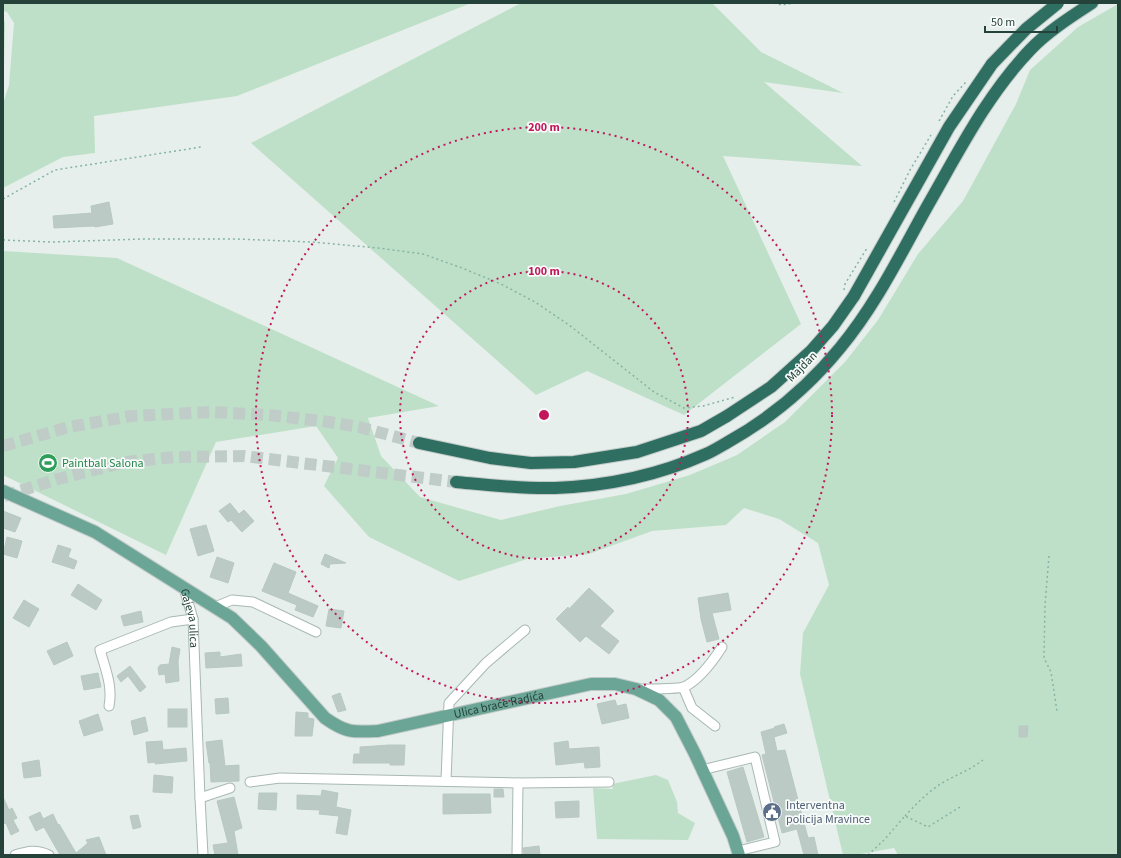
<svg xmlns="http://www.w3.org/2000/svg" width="1121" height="858" font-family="'Source Sans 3',sans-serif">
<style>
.green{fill:#bfe0c8}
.building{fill:#bbcac4;stroke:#b8c9c2}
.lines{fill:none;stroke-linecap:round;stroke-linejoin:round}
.highway-tunnel{stroke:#bfccc8;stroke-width:12;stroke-dasharray:12 6;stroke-linecap:butt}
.minor-casing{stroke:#a8b8b2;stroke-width:11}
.major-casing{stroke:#c2cac8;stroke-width:14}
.highway-casing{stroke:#c2cac8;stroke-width:14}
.path{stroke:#86b3a5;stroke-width:1.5;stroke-dasharray:2 3;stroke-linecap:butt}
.minor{stroke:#fff;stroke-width:9}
.major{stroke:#6aa596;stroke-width:12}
.highway{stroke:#2f6f62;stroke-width:12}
.highway-bridge-casing{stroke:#c2cac8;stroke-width:14;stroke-linecap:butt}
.highway-bridge{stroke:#2f6f62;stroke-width:12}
.ring{fill:none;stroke:#c2185b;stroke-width:2;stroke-dasharray:2 4}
.labels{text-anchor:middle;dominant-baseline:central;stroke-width:3.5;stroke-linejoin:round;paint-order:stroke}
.street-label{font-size:12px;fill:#24423a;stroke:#f7fbf9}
.leisure-label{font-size:12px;fill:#27864d;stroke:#f7fbf9;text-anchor:start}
.service-label{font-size:12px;fill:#4e5e75;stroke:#f7fbf9;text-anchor:start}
.centre{fill:#c2185b;stroke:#f7fbf9;stroke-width:2}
.ring-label{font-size:12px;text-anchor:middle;font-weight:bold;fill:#c2185b;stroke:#f7fbf9;stroke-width:3.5;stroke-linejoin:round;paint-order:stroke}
</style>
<rect width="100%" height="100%" fill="#e6efeb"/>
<g class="green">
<path d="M3 3H471L237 96 94 116 95 153 63 157 3 188V104L9 85 14 23 7 12 3 11Z"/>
<path d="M521 3H712L761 52 843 93 764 82 862 166 723 156 801 324 684 415 587 371 536 395 251 143Z"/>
<path d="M1118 4V855H898L894 848 856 855H843L800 674 803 633 829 585 818 543 779 519 744 508 726 525 652 531 589 554 527 559 459 581 369 537 324 486 338 458 316 426 216 442 166 555 3 475V251L117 258 439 406 368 418 381 456 420 497 501 520 560 506 626 494 690 475 737 455 785 422 845 362 878 320 918 254 963 201 1016 104 1030 70 1078 27Z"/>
<path d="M3 19 5 22 4 66 3 73Z"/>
<path d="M656 775 668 780 677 802 678 813 695 823 688 840 597 839 593 788 613 789 612 784Z"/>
</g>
<g class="building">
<path d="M109 202 113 224 95 227 94 226 54 228 53 216 92 213 91 206Z"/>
<path d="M230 503 239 514 244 510 254 521 242 532 231 520 228 522 219 511Z"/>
<path d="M3 511 21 518 15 532 3 528Z"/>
<path d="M206 525 214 551 198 556 190 529Z"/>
<path d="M7 537 22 541 17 558 3 554Z"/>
<path d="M58 545 71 549 68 557 77 561 74 569 52 562Z"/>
<path d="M325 554 346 563 330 564 329 568 321 564Z"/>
<path d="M217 557 234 563 228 583 210 577Z"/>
<path d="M274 563 296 572 288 593 318 606 313 617 295 610 297 605 262 591Z"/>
<path d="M78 584 102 600 96 610 71 595Z"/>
<path d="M589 588 614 611 600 626 619 641 609 654 586 636 580 642 556 619 568 607 569 609Z"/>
<path d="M728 593 731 610 712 613 719 639 707 642 701 619 698 598Z"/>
<path d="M24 600 39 609 29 627 13 618Z"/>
<path d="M329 609 344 611 341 628 326 626Z"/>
<path d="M141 611 143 622 124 626 121 616Z"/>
<path d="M67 642 73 656 54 665 47 651Z"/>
<path d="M172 647 180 649 178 661 179 681 166 683 165 674 159 675 158 668 160 665 169 664Z"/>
<path d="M220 652V657L241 654 242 666 206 668 205 653Z"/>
<path d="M130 666 146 687 140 692 128 676 121 682 117 676Z"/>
<path d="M98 673 101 687 84 690 81 676Z"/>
<path d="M340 693 346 710 338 712 332 696Z"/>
<path d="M228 698 229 713 216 714 215 699Z"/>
<path d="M615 700 617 706 626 704 629 718 602 724 597 704Z"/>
<rect x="168" y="709" width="19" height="18"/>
<path d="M296 712 308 713V718L314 719 312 736H295Z"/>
<path d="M98 714 103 730 84 736 79 721Z"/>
<path d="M145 717 148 731 134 735 131 721Z"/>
<path d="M784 724 787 733 774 737 777 751 785 750 808 838 814 837 818 855H804L797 829 782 833 762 755 766 754 761 732 775 728 774 727Z"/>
<path d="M1019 726H1028L1027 737H1019Z"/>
<path d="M222 740 225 766 239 765V781L211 782 210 763H209L206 742Z"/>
<path d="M162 741 163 750 186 748 187 761 155 764V762L148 763 146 742Z"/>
<path d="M568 741 569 749 599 747 600 767 585 768 584 762 556 765 554 743Z"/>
<path d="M389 745H405L404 765H390V763H353L354 754H360V747Z"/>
<path d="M39 760 41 776 24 778 22 763Z"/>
<path d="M743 767 764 837 747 842 727 772Z"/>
<path d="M154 775 173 777 172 793 153 792Z"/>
<path d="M494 789H503L504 797H494Z"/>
<path d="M322 790 338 793 336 807 351 810 347 835 336 833 339 816 319 814 320 810 297 809V795L321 796Z"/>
<path d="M259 793H277L276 810 258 809Z"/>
<path d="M443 794H490L491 813 443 814Z"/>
<path d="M3 797 9 810 12 808 17 818 13 820 19 831 11 835 6 823 3 824Z"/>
<path d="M234 797 242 828 234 831 238 855H215L213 845 228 843 217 801Z"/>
<path d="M579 801V817L556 818 555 802Z"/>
<path d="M40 812 43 819 53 814 58 825 59 824 76 853 88 843 86 840 99 837 106 855H60L44 827 36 831 29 817Z"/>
<path d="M138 815 141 827 133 829 130 816Z"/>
<path d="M539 846 540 855H524L523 848Z"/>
</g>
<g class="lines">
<g class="highway-tunnel">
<path d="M3 446 69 427 131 416 211 412 269 415 329 422 359 427 419 443"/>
<path d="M4 496 58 479 125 462 175 457 244 456 456 482"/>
</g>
<defs>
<g id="minor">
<path id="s1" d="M184 588 193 619 200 798 203 855"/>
<path d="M215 607 232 600 253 602 316 632"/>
<path d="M683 687 692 708 715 726"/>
<path d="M637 689C646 689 678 689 684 687 699 680 713 661 722 647"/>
<path d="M109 706C113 686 105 668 100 650L171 622 193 619"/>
<path d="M702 770 755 757 775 842 738 851"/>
<path d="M446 781 449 703 486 663 525 630"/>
<path d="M250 782 280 778 518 783 609 782"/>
<path d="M200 798 230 788"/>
<path d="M15 855C28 851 36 849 49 855"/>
<path d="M517 855 518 783"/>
</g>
<g id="major">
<path id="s2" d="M3 491 95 532 232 618 261 646 325 718C346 733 353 732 378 731L591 684H615L636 689 659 700 676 717 695 754 733 836 739 855"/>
</g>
<g id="highway">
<path d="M854 296 949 127 992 64"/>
<path d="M419 443 490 458 531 463 574 462 637 452 701 431 727 416"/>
<path d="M456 482C488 485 522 489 555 488 606 486 659 475 706 454 713 451 721 446 728 442 771 418 809 386 840 348 876 305 901 253 928 205 959 151 987 95 1030 50 1047 32 1072 16 1092 3"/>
</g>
</defs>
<use href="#minor" class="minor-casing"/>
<use href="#major" class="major-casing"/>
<use href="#highway" class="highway-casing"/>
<g class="path">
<path d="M774 3 782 5 794 3"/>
<path d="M939 121 953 96 966 82"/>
<path d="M3 199 55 170 201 147"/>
<path d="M894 202 910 170 931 135"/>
<path d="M3 240 52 242 142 239H236L312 242 378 248 423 254 462 268 501 284 535 302 569 325 654 392 684 408 703 406 735 397"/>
<path d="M844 290 845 284 867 248"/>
<path d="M1049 556 1045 605 1044 658 1051 672 1057 711"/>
<path d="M905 816C916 804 928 792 942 783 956 775 970 770 983 760"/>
<path d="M868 855 883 841 905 816 928 827 960 807"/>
</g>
<use href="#minor" class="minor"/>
<use href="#major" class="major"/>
<use href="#highway" class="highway"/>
<defs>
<g id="highway-bridge">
<path d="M992 64 1026 29 1058 3"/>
<path d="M727 416 771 387 811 351 833 326 854 296"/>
</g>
</defs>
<use href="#highway-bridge" class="highway-bridge-casing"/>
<use href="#highway-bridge" class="highway-bridge"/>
</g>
<g class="ring">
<circle cx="544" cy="415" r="144"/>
<circle cx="544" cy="415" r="288"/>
</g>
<defs>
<symbol id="stadium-disc" viewBox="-11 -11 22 22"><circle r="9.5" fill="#2e9e5b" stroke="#f7fbf9"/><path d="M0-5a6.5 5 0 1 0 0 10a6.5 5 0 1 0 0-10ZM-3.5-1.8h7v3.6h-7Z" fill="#fff"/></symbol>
<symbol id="civic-disc" viewBox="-11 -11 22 22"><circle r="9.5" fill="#5c6f8a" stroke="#f7fbf9"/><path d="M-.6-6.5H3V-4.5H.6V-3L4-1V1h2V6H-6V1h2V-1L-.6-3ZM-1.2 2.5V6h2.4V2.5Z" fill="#fff"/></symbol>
</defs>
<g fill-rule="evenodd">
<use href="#stadium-disc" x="37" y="452" width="22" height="22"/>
<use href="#civic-disc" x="761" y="801" width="22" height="22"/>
</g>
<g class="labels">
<g class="street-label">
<text transform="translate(802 367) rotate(-45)">Majdan</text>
<text stroke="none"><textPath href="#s1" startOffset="31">Gajeva ulica</textPath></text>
<text stroke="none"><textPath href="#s2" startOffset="579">Ulica braće Radića</textPath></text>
</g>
<g class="leisure-label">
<text x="62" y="463">Paintball Salona</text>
</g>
<g class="service-label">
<text x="786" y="805">Interventna<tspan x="786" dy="14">policija Mravince</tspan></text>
</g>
</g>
<circle cx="544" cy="415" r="6" class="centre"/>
<g class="ring-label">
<text x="544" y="131">200 m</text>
<text x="544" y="275">100 m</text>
</g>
<rect width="1121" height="858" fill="none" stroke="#24423a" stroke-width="8"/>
<path d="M985 26v6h72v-6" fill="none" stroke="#24423a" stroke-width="2"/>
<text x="991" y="26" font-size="12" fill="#24423a" stroke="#f7fbf9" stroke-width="3" paint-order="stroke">50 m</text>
</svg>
